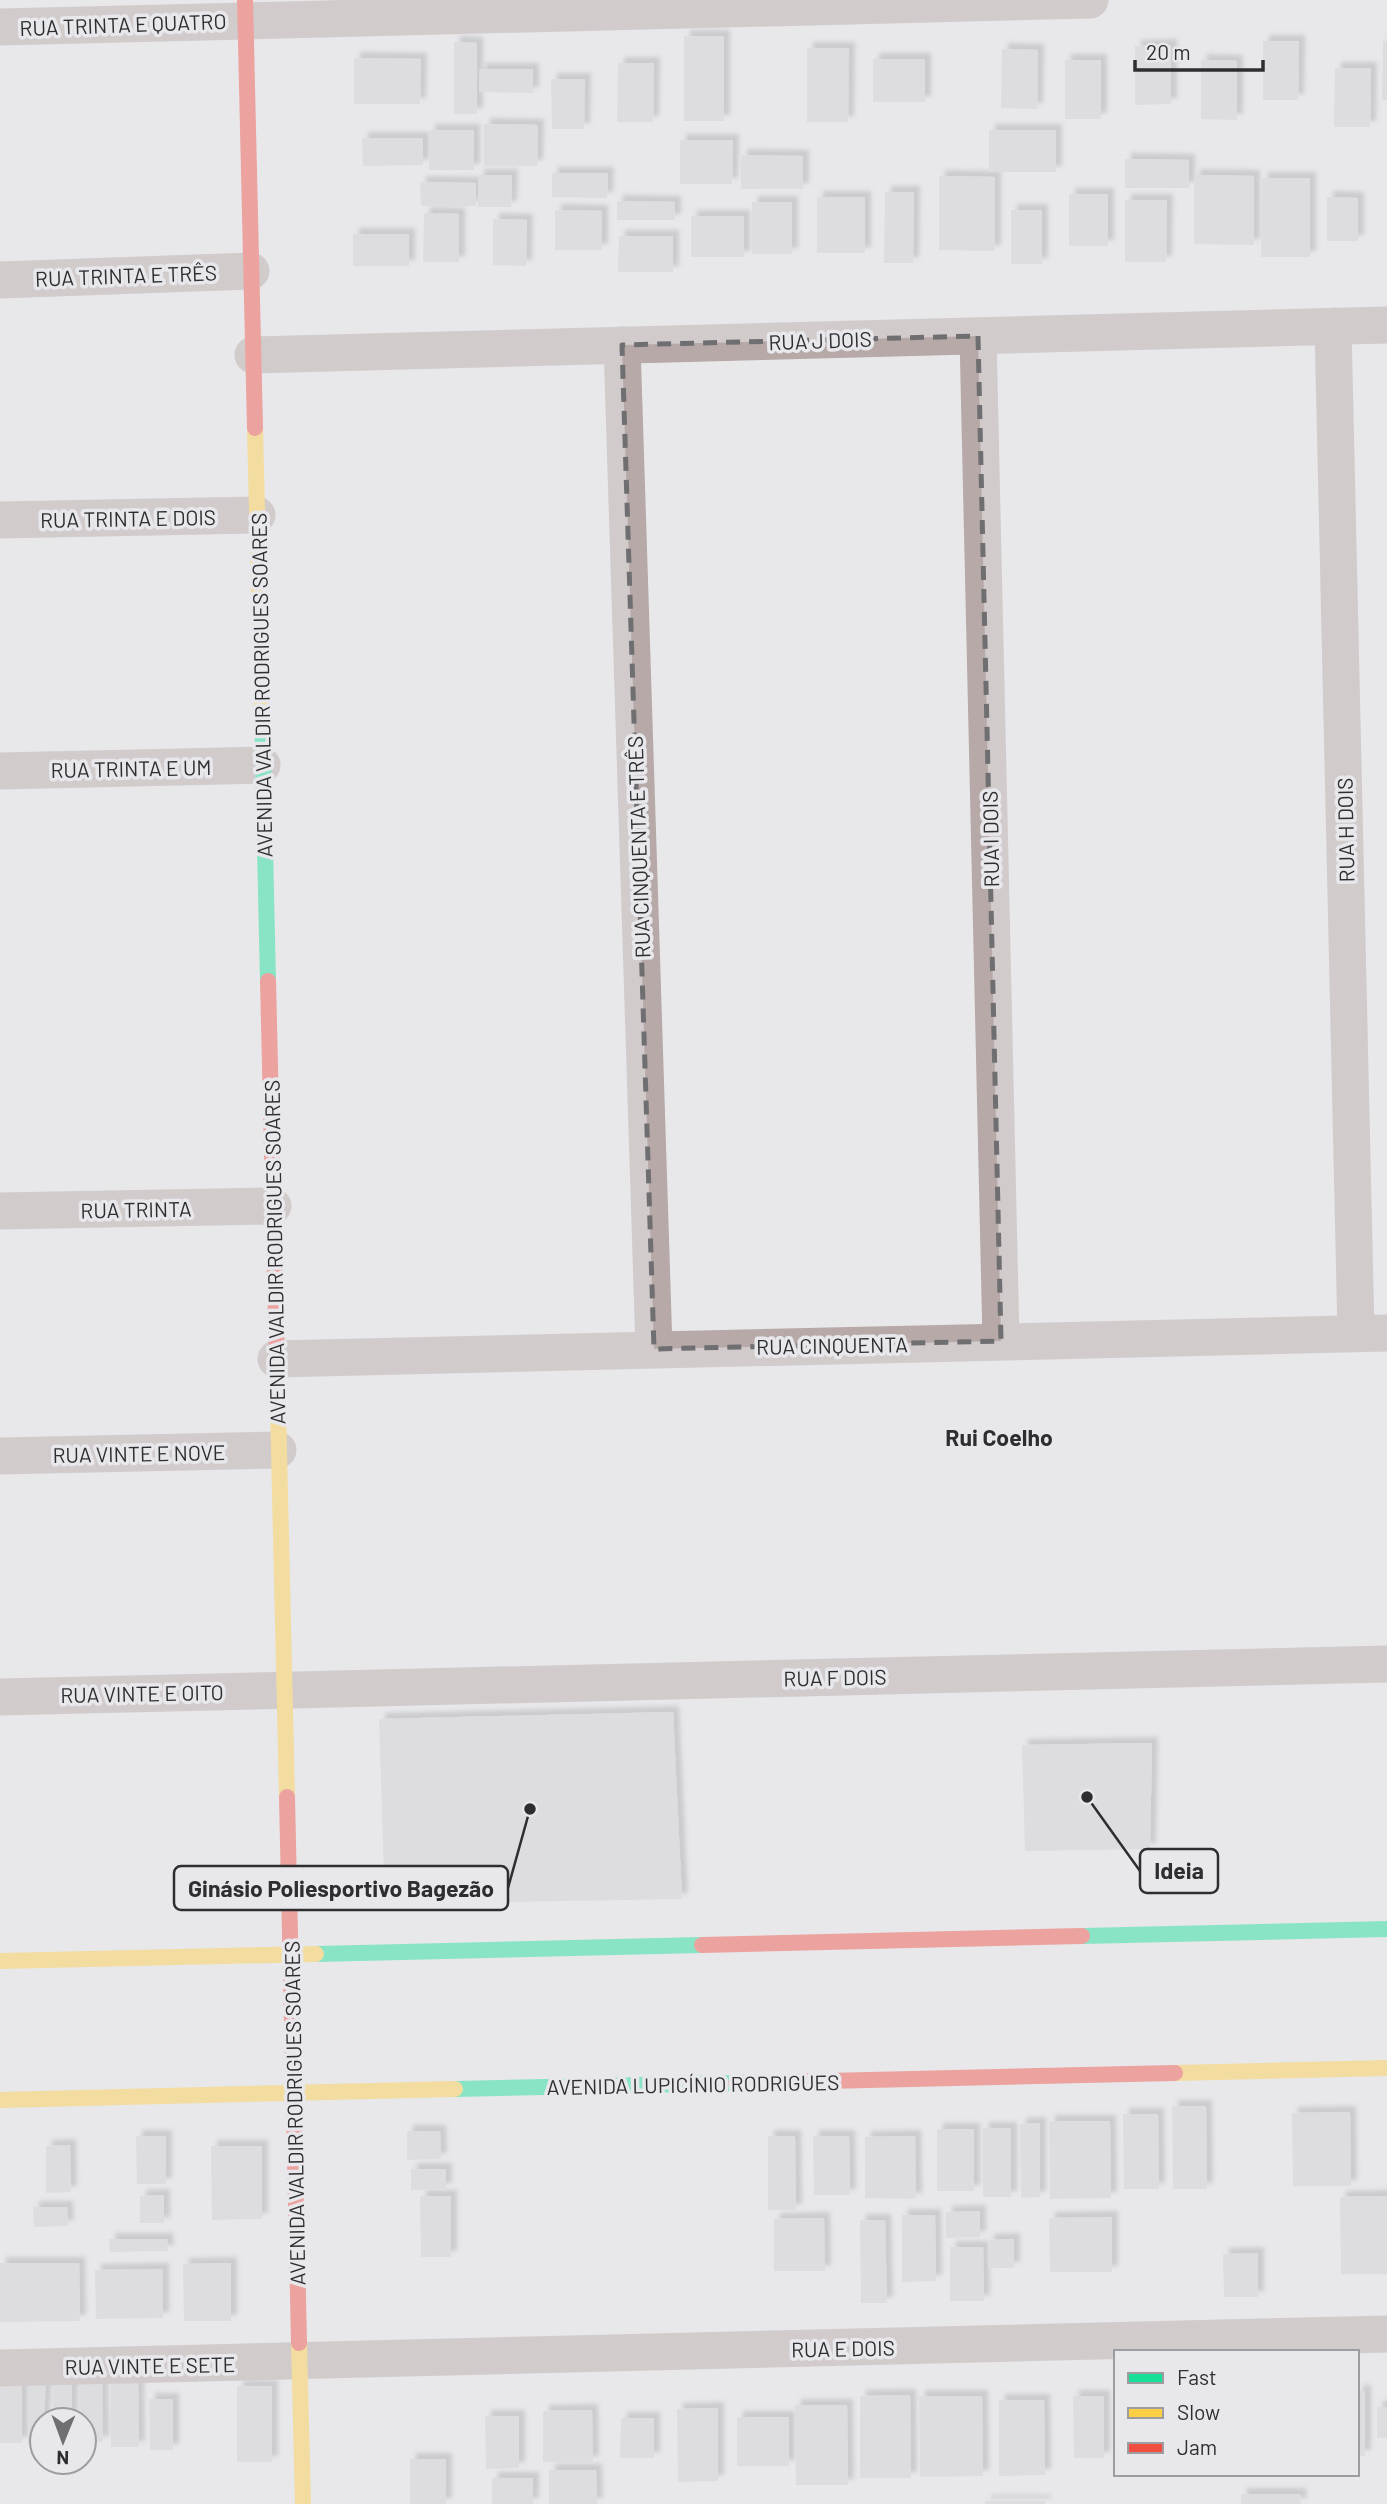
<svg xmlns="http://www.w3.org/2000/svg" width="1387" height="2504" font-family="Barlow,sans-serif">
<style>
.building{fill:#d1d1d2;filter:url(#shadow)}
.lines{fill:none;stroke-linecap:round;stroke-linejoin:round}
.street{stroke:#b6a9a7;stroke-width:37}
.fast{stroke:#16e098;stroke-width:16}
.slow{stroke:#ffcf43;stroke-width:16}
.jam{stroke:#f24e42;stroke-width:16}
.marked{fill:none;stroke:#6f6f71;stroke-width:5;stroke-dasharray:14 9;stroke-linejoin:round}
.labels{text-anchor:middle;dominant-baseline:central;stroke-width:7;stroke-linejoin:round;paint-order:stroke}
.street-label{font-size:21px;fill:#2e2e30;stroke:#e7e7ec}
.neighbourhood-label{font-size:23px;font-weight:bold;fill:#2e2e30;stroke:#e7e7ec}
.leader{fill:none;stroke:#2e2e30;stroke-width:2.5}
.callout-dot{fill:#2e2e30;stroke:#e7e7ec;stroke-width:2.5}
.callout{fill:#e7e7ec;stroke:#2e2e30;stroke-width:2.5}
.callout-label{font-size:23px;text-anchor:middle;font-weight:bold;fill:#2e2e30}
</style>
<defs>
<filter id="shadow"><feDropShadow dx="6" dy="-6" stdDeviation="2" flood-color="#0004"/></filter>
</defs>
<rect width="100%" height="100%" fill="#e8e8eb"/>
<g class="building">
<rect x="684" y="36" width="40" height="85"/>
<path d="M1263 41H1299L1298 100H1263Z"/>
<path d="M1383 41H1387V100H1382Z"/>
<path d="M454 42 477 43V114H454Z"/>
<path d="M1171 45V104L1135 105V46Z"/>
<path d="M807 48H849L848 122H807Z"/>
<path d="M1002 49 1038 50 1037 109 1001 108Z"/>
<path d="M354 58 421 59 420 104H354Z"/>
<rect x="873" y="59" width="52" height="43"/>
<rect x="1065" y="60" width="36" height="59"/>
<path d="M1201 60 1237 61V120L1201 119Z"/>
<path d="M618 63H654L653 122H617Z"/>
<path d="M1335 68H1371L1370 127H1334Z"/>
<path d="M480 69H533V93L479 92Z"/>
<path d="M551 79H585L584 129H552Z"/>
<path d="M484 124 538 125 537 166H484Z"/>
<rect x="429" y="130" width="45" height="40"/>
<rect x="989" y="130" width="67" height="42"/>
<path d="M362 138H423V165L363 166Z"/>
<path d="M680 140H733L732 184H680Z"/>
<path d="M741 155 803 156V189H741Z"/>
<path d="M1125 159 1189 160V188H1125Z"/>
<path d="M552 173H608L607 198 552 197Z"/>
<path d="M478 175H512L511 207H478Z"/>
<path d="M1194 175 1254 176V245L1194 244Z"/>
<path d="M939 176 995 177V251L939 250Z"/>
<path d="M1262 178H1310V257H1261Z"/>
<path d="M420 182 476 183V206H421Z"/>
<path d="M885 192H914L913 263H884Z"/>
<rect x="1069" y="194" width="39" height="52"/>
<rect x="817" y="197" width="48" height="56"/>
<path d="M1327 197 1358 198V241H1327Z"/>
<path d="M1125 200H1167L1166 262H1125Z"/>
<path d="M617 201 675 202V220H617Z"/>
<rect x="752" y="202" width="40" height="52"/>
<path d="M555 210 602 211V250H555Z"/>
<rect x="1011" y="210" width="31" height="54"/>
<path d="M424 213 459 214V262H423Z"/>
<rect x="691" y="216" width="53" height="41"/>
<path d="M493 219 527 220 526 266 493 265Z"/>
<rect x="353" y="234" width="56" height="32"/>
<path d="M619 236H673V272H618Z"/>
<path d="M673 1712 682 1899 385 1904 379 1719Z"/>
<path d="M1152 1743 1150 1849 1025 1851 1022 1745Z"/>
<path d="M1172 2106H1206L1207 2189H1173Z"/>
<path d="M1350 2112 1351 2186H1293L1292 2113Z"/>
<path d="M1123 2114H1158L1159 2189H1124Z"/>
<path d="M1049 2121H1110L1111 2198 1050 2199Z"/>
<path d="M1040 2123V2197L1021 2198 1020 2124Z"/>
<rect x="983" y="2128" width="28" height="69"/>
<rect x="937" y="2129" width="37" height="62"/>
<path d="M407 2131H440L441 2159 407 2160Z"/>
<path d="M136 2136H166V2184H137Z"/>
<path d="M768 2136H795L796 2210H768Z"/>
<path d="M813 2136H849L850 2195H814Z"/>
<path d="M915 2136 916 2199 865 2198V2137Z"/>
<path d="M70 2145 71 2192 46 2193V2146Z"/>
<path d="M211 2146H262V2219L212 2220Z"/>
<path d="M411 2169H446V2189L411 2190Z"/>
<path d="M164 2195V2223H140V2196Z"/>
<path d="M420 2196H451V2257H421Z"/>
<path d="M1387 2196V2274H1341L1340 2197Z"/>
<path d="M33 2207H67L68 2226 34 2227Z"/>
<path d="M980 2211V2237L946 2238V2212Z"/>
<path d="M902 2215H935L936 2281 902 2282Z"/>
<path d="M1112 2217V2272H1050L1049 2218Z"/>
<path d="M824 2218 825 2271H774V2219Z"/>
<path d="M860 2220H885L887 2303H861Z"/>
<path d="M109 2239H167L168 2251 110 2252Z"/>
<path d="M1014 2239V2268H989L988 2240Z"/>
<path d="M950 2247H983L984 2301H950Z"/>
<path d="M1258 2253V2297H1224L1223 2254Z"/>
<path d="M0 2263H79L80 2321 0 2322Z"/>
<path d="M231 2263V2321H184L183 2264Z"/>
<path d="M163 2269V2318L96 2319 95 2270Z"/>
<path d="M78 2378H102L103 2442 84 2441V2420H79Z"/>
<path d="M52 2381H72V2420H53Z"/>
<path d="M22 2383V2443H0V2384Z"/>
<path d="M138 2383 139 2447H111V2384Z"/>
<path d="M28 2384H46L42 2445H28Z"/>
<rect x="237" y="2386" width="35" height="76"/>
<rect x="1357" y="2391" width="8" height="65"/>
<path d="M910 2395 911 2478H860V2396Z"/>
<path d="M919 2396H982L983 2476 920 2477Z"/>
<path d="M1073 2396H1104V2458H1074Z"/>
<path d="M149 2399H173V2450H150Z"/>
<path d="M999 2400H1044L1045 2475 999 2476Z"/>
<path d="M795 2405H847L848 2485H796Z"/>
<rect x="1377" y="2407" width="10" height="31"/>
<path d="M718 2408V2481L678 2482 677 2409Z"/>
<path d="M592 2410 593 2462H543V2411Z"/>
<path d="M485 2416H519V2468L486 2469Z"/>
<rect x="737" y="2417" width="52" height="49"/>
<path d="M621 2418H654V2458H620Z"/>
<rect x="410" y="2459" width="36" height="45"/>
<path d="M549 2470H596L597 2504H549Z"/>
<rect x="492" y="2478" width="41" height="26"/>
<path d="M1241 2494H1300L1301 2504H1241Z"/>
<rect x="985" y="2501" width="60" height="3"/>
</g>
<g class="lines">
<g class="street">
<path d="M0 27 1090 0"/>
<path d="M0 280 251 271"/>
<path d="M1333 326 1356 1333"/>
<path d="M978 336 1001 1341"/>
<path d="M622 345 654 1349"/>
<path d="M253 355 1387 325"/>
<path d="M0 520 257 515"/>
<path d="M0 771 262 765"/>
<path d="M0 1211 273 1206"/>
<path d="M276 1359 1387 1333"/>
<path d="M0 1456 278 1450"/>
<path d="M0 1697 1387 1664"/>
<path d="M0 2368 1387 2334"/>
</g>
<g class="fast">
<path d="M262 715 268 981"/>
<path d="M1082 1936 1387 1929"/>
<path d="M316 1954 702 1945"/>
<path d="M455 2089 736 2083"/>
</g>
<g class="slow">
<path d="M255 428 262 715"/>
<path d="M277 1364 287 1797"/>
<path d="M0 1961 316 1954"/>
<path d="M1175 2073 1387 2068"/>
<path d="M0 2100 455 2089"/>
<path d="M299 2343 303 2504"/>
</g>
<g class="jam">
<path d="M245 0 255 428"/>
<path d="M268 981 277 1364"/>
<path d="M287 1797 299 2343"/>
<path d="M702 1945 1082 1936"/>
<path d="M736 2083 1175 2073"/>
</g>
</g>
<path d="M0 0H1387V2504H0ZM978 336 1001 1341 654 1349 622 345Z" fill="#e8e8eb" fill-opacity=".55" fill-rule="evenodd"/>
<path class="marked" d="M978 336 1001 1341 654 1349 622 345Z"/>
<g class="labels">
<g class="street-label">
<text transform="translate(123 24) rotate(-2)">RUA TRINTA E QUATRO</text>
<text transform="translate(126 275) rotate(-2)">RUA TRINTA E TRÊS</text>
<text transform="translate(820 340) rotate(-2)">RUA J DOIS</text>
<text transform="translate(128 518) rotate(-1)">RUA TRINTA E DOIS</text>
<text transform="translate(261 685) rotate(-91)">AVENIDA VALDIR RODRIGUES SOARES</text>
<text transform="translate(131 768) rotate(-1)">RUA TRINTA E UM</text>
<text transform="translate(1345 830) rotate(-91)">RUA H DOIS</text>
<text transform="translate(990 839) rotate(-91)">RUA I DOIS</text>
<text transform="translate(638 847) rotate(-92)">RUA CINQUENTA E TRÊS</text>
<text transform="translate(136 1209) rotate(-1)">RUA TRINTA</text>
<text transform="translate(274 1252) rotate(-91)">AVENIDA VALDIR RODRIGUES SOARES</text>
<text transform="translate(832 1345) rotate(-1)">RUA CINQUENTA</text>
<text transform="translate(139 1453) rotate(-1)">RUA VINTE E NOVE</text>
<text transform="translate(835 1677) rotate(-1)">RUA F DOIS</text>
<text transform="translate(142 1693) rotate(-1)">RUA VINTE E OITO</text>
<text transform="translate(693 2084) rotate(-1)">AVENIDA LUPICÍNIO RODRIGUES</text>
<text transform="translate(294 2113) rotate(-91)">AVENIDA VALDIR RODRIGUES SOARES</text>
<text transform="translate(843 2348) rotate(-1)">RUA E DOIS</text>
<text transform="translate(150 2365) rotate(-1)">RUA VINTE E SETE</text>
</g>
<g class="neighbourhood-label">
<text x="999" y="1437">Rui Coelho</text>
</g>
</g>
<path class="leader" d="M1087 1797L1140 1871M530 1809L508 1888"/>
<g class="callout-dot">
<circle cx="1087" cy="1797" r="7"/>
<circle cx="530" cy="1809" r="7"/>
</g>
<g class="callout">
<rect x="1140" y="1849" width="78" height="44" rx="7"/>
<rect x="174" y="1866" width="334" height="44" rx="7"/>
</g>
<g class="callout-label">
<text x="1179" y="1879">Ideia</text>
<text x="341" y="1897">Ginásio Poliesportivo Bagezão</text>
</g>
<rect x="1114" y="2350" width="245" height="126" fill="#e7e7ec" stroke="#9d9da1" stroke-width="2"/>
<rect x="1128" y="2373" width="35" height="10" fill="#16e098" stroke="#9d9da1" stroke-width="2"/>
<text x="1177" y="2385" font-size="21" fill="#2e2e30">Fast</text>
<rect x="1128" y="2408" width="35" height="10" fill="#ffcf43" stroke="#9d9da1" stroke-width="2"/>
<text x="1177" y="2420" font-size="21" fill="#2e2e30">Slow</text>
<rect x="1128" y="2443" width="35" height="10" fill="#f24e42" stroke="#9d9da1" stroke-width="2"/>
<text x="1177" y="2455" font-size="21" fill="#2e2e30">Jam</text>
<g transform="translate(63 2441) rotate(181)"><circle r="33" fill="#e7e7ec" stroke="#9d9da1" stroke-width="2"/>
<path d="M0-5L12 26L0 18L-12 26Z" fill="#6f6f71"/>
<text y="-10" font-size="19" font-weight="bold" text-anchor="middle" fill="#2e2e30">N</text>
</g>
<path d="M1135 60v10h128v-10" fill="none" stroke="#2e2e30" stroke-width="3.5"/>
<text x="1146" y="60" font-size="21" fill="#2e2e30" stroke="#e7e7ec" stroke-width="5" paint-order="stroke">20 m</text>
</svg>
